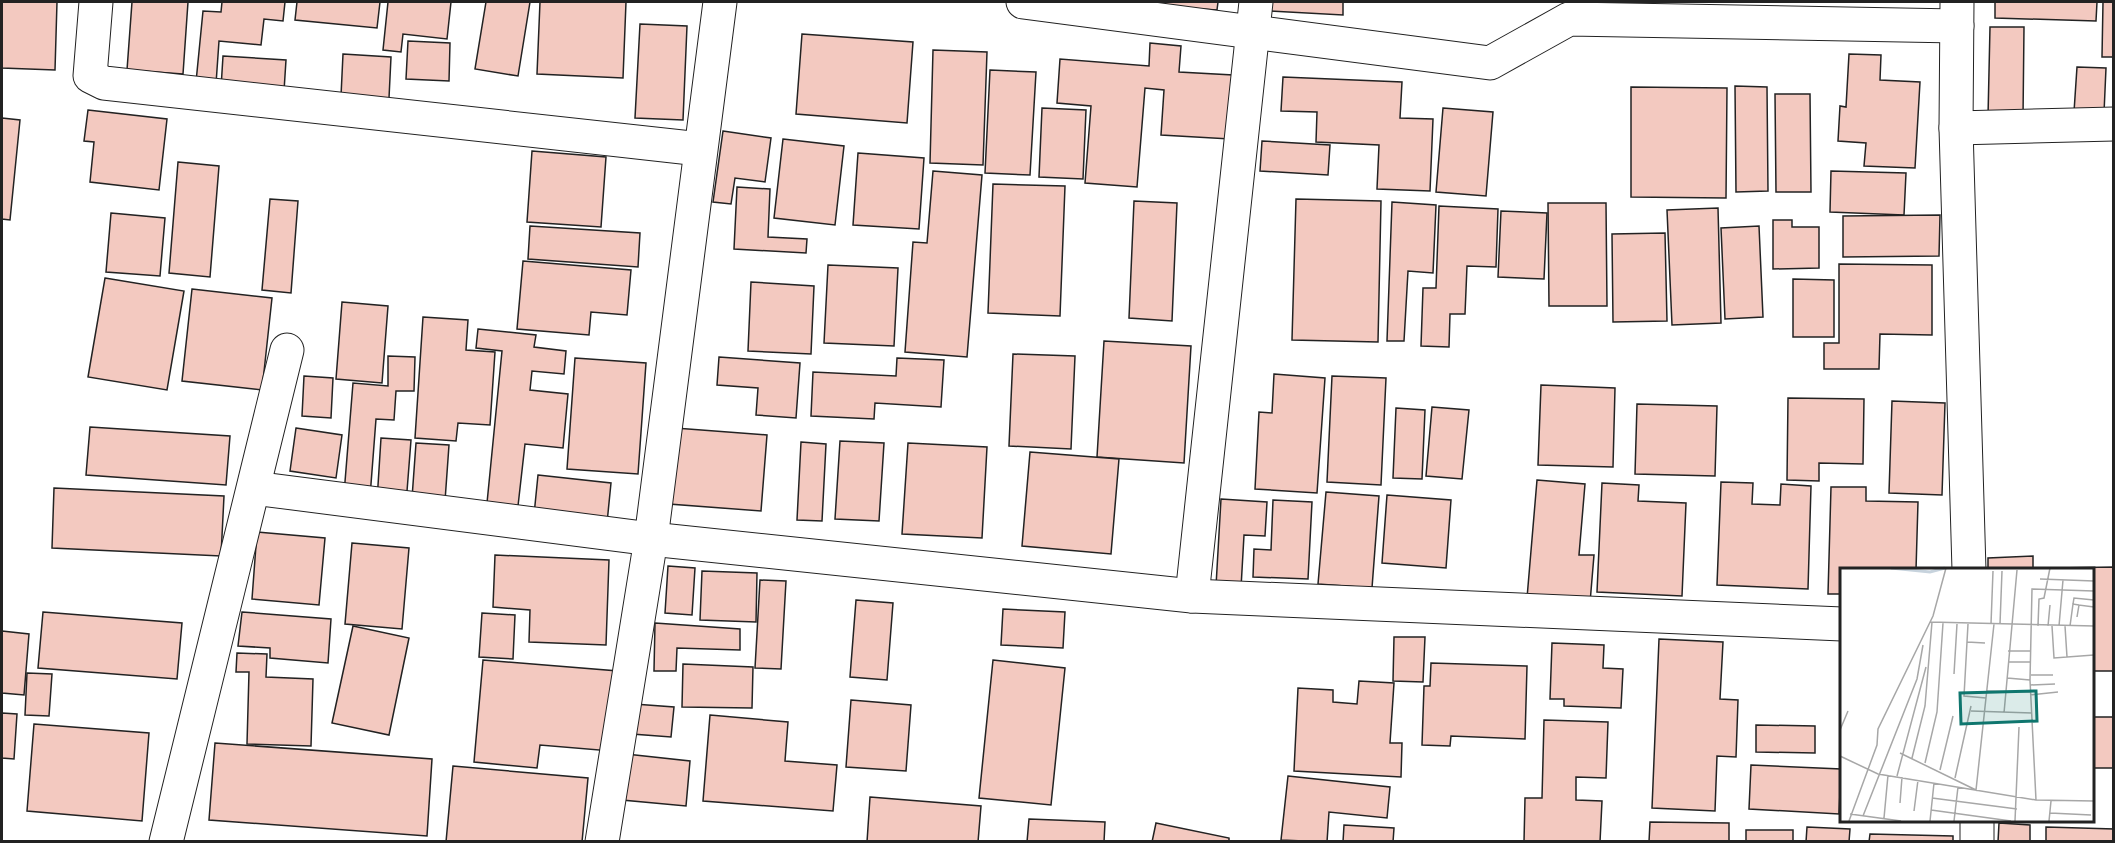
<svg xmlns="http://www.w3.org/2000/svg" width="2115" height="843" font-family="Raleway,sans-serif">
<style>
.building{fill:#f3c9c0;stroke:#222;stroke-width:1.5}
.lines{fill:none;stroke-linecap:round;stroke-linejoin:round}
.minor-casing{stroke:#222;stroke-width:35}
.minor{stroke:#fff;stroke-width:33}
.inset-river{fill:none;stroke:#c7d3dd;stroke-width:3}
.inset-road{fill:none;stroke:#a7a7a7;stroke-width:1.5}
.view{fill:#0f766e;fill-opacity:0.15;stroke:#0f766e;stroke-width:3}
.inset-edge{fill:none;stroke:#222;stroke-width:3}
</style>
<rect width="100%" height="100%" fill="#fff"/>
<g class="building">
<path d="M2 2H57L55 70 2 68Z"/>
<path d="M132 2H188L183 74 127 70Z"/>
<path d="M222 2H285L283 21 264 19 261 45 219 41 216 84 196 82 203 11 221 12Z"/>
<path d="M297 2H380L377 28 295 20Z"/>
<path d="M388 2H451L447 39 403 34 401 52 383 50Z"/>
<path d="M486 2H530L518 76 475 69Z"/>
<path d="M540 2H626L623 78 537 74Z"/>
<path d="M1126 2H1218L1217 10 1125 4Z"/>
<path d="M1269 2H1343V15L1269 11Z"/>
<path d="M1995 2H2097L2096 21 1995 18Z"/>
<path d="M2103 2H2114V57H2102Z"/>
<path d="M640 24 687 26 683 120 635 118Z"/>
<path d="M1990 27H2024L2023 118 1988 117Z"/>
<path d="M802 34 913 42 907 123 796 114Z"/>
<path d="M408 41 450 43 449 81 406 79Z"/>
<path d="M1150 43 1181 46 1179 72 1233 75 1230 139 1161 135 1164 90 1145 88 1137 187 1085 183 1091 106 1057 103 1060 59 1149 66Z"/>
<path d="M933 50 987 52 983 165 930 163Z"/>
<path d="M343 54 391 57 389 98 341 96Z"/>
<path d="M1849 54 1881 55 1880 80 1920 82 1915 168 1864 166 1866 143 1838 141 1840 106 1846 107Z"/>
<path d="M223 56 286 60 284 91 221 88Z"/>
<path d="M2077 67 2106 68 2104 113 2074 112Z"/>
<path d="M990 70 1036 72 1030 175 985 173Z"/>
<path d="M1283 77 1402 82 1400 118 1433 119 1430 191 1377 189 1379 145 1316 142 1317 112 1281 111Z"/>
<path d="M1735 86 1767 87 1768 191 1736 192Z"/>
<path d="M1631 87 1727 88 1726 198 1631 197Z"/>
<path d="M1775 94H1810L1811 192H1776Z"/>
<path d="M1042 108 1086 110 1083 179 1039 177Z"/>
<path d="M1443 108 1493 112 1486 196 1436 192Z"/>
<path d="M88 110 167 119 159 190 90 182 94 142 84 141Z"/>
<path d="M2 118 20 120 10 220 2 219Z"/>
<path d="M723 131 771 138 765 182 735 178 731 204 713 202Z"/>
<path d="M783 139 844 146 835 225 774 218Z"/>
<path d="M1262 141 1330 145 1328 175 1260 171Z"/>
<path d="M532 151 606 157 601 227 527 222Z"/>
<path d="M858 153 924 158 919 229 853 225Z"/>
<path d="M178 162 219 166 210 277 169 273Z"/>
<path d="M933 171 982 175 967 357 905 352 913 242 927 243Z"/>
<path d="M1831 171 1906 173 1904 215 1830 212Z"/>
<path d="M993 184 1065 186 1060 316 988 313Z"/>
<path d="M737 187 770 189 768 237 807 239 806 253 734 249Z"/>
<path d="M270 199 298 201 291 293 262 290Z"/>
<path d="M1296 199 1381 201 1378 342 1292 340Z"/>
<path d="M1134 201 1177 203 1172 321 1129 318Z"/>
<path d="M1392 202 1436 205 1433 273 1408 271 1404 341H1387Z"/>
<path d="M1548 203H1606L1607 306H1549Z"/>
<path d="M1439 206 1498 209 1496 267 1467 266 1465 314H1450L1449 347 1421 346 1423 288H1436Z"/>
<path d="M1718 208 1721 323 1672 325 1667 210Z"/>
<path d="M1501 211 1547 213 1544 279 1498 277Z"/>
<path d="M111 213 165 218 160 276 106 272Z"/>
<path d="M1940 215 1939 256 1843 257V216Z"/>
<path d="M1773 220H1792V227H1819V268L1773 269Z"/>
<path d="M530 226 640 233 638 267 528 259Z"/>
<path d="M1759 226 1763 317 1725 319 1721 228Z"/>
<path d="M1665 233 1667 321 1613 322 1612 234Z"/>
<path d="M523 261 631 270 627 315 591 312 589 335 517 329Z"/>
<path d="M1839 264 1932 265V335L1880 334 1879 369H1824V343H1839Z"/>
<path d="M828 265 898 268 894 346 824 343Z"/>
<path d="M105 278 184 291 167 390 88 377Z"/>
<path d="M1793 279 1834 280V337H1793Z"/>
<path d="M751 282 814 286 811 354 748 351Z"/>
<path d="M192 289 272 298 262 390 182 381Z"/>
<path d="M342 302 388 306 382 383 336 379Z"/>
<path d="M423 317 468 320 466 350 495 352 490 425 458 423 456 441 415 438Z"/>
<path d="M478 329 536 335 534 347 566 351 564 374 532 371 530 390 568 394 563 448 525 444 518 506 487 503 502 351 476 348Z"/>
<path d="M1104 341 1191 346 1184 463 1097 457Z"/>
<path d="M1013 354 1075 356 1071 449 1009 446Z"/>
<path d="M388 356 415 357 414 391H396L394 420 376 419 370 497 344 494 353 383 388 386Z"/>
<path d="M719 357 800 363 796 418 756 415 758 388 717 385Z"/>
<path d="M575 358 646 363 638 474 567 469Z"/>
<path d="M897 358 944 360 941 407 875 403 874 419 811 416 813 372 896 376Z"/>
<path d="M1274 374 1325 378 1317 493 1255 489 1259 412 1272 413Z"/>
<path d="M304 376 333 378 331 418 302 416Z"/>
<path d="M1332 376 1386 378 1381 485 1327 482Z"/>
<path d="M1541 385 1615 388 1613 467 1538 465Z"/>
<path d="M1788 398 1864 399 1863 464 1819 463V481L1787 480Z"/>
<path d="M1892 401 1945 403 1942 495 1889 493Z"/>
<path d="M1637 404 1717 406 1715 476 1635 474Z"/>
<path d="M1432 407 1469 410 1462 479 1426 476Z"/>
<path d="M1396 408 1425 410 1422 479 1393 478Z"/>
<path d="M90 427 230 436 226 485 86 475Z"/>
<path d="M296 428 342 435 336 478 290 471Z"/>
<path d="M675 428 767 435 761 511 669 504Z"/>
<path d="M381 438 411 440 406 504 377 501Z"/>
<path d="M840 441 884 443 879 521 835 519Z"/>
<path d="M801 442 826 444 822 521 797 520Z"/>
<path d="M416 443 449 445 445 501 412 498Z"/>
<path d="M908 443 987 447 982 538 902 534Z"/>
<path d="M1030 452 1119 459 1111 554 1022 546Z"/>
<path d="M538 475 611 483 607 523 534 515Z"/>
<path d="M1537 480 1585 484 1579 555H1594L1590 603 1527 598Z"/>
<path d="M1721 482 1753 483 1752 504 1780 505 1781 484 1811 486 1808 589 1717 585Z"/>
<path d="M1602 483 1639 485 1638 501 1686 503 1682 596 1597 592Z"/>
<path d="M1831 487H1866V501L1918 502 1916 570H1842V594H1828Z"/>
<path d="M54 488 224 496 221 556 52 548Z"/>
<path d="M1326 492 1379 496 1372 588 1318 584Z"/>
<path d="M1387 495 1451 500 1446 568 1382 563Z"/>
<path d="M1221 499 1267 502 1265 536 1244 535 1241 588 1216 586Z"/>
<path d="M1273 500 1312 502 1308 579 1253 577 1254 549 1271 550Z"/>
<path d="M257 532 325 538 319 605 252 599Z"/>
<path d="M352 543 409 548 402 629 345 624Z"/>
<path d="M495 555 609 560 606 645 529 642 530 610 493 607Z"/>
<path d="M2033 556V570H1988V558Z"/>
<path d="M668 566 695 568 692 615 665 613Z"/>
<path d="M2114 567V671H2092V570H2054V568Z"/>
<path d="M702 571 757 573 756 622 700 620Z"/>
<path d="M760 580 786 581 781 669 755 668Z"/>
<path d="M856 600 893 603 887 680 850 677Z"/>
<path d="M1003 609 1065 612 1063 648 1001 645Z"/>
<path d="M43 612 182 623 177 679 38 668Z"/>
<path d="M242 612 331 619 328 663 270 658V648L238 646Z"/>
<path d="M482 613 515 615 513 659 479 657Z"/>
<path d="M655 623 740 629V650L677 648 676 671H654Z"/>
<path d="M353 626 409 638 389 735 332 723Z"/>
<path d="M2 631 29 634 24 695 2 693Z"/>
<path d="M1394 637H1425L1423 682 1393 681Z"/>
<path d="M1659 639 1723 642 1720 699 1738 700 1736 757 1717 756 1715 811 1652 808Z"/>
<path d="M1552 643 1604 645 1603 668 1623 669 1621 708 1564 706V699H1550Z"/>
<path d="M237 653 267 654 266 677 313 679 311 746 247 744 249 672H236Z"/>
<path d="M483 660 618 671 611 751 540 745 537 768 474 762Z"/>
<path d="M993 660 1065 668 1051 805 979 798Z"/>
<path d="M1431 663 1527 666 1525 739 1451 736 1450 746 1422 745 1424 686H1430Z"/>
<path d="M683 664 753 667 752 708 682 707Z"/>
<path d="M27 673 52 674 49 716 25 715Z"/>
<path d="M1359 681 1394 683 1390 743H1402L1401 777 1294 771 1298 688 1333 690V702L1357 704Z"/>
<path d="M851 700 911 705 906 771 846 767Z"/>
<path d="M634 704 674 707 671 737 632 734Z"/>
<path d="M2 713 17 714 14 759 2 758Z"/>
<path d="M710 715 788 722 785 761 837 765 833 811 703 801Z"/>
<rect x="2092" y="717" width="22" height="51"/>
<path d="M1544 720 1608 722 1606 778 1576 777V800L1602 801 1600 842H1524L1525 798H1542Z"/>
<path d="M34 724 149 733 142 821 27 811Z"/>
<path d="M1756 725 1815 726V753L1756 752Z"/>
<path d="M215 743 432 759 427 836 209 820Z"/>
<path d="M626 754 690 761 686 806 622 800Z"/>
<path d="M1751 765 1841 769 1839 814 1749 809Z"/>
<path d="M453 766 588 778 582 842H446Z"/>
<path d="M1288 776 1390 787 1387 818 1329 812 1327 842 1281 840Z"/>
<path d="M870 797 981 806 978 842H867Z"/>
<path d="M1029 819 1105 822 1104 842H1027Z"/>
<path d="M1650 822 1729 823V842H1649Z"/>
<path d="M1156 823 1229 838V842H1152Z"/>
<path d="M1999 823 2030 825V842H1998Z"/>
<path d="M1344 825 1394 828 1393 842H1343Z"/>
<path d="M1807 827 1850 829 1849 842H1806Z"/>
<path d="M2046 827 2114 829V842H2046Z"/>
<rect x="1746" y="830" width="47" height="12"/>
<path d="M1870 834 1953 836V842H1869Z"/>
</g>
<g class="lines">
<defs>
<g id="minor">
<path d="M96 2 90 76 104 83 700 149"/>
<path d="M1023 2 1490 63 1569 19 1957 26"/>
<path d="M1957 2 1956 128 1969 570"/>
<path d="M1956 128 2114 124"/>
<path d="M254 488 651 539 1192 596 1842 624"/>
<path d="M1192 596 1256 2"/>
<path d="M1977 820V842"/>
<path d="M166 842 287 350"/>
<path d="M602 842 651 539 720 2"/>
</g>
</defs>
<use href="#minor" class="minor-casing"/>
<use href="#minor" class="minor"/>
</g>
<g transform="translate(1840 568)">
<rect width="254" height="254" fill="#fff"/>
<path class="inset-river" d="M51 0 90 4 105 0"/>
<path class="inset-road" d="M200 11 254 13M233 36 234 30 254 32M237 49 239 37 254 39M90 54 254 58M128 56 124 128 146 130M151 56 153 3M160 56 162 3M198 58 199 31 204 30 210 0M208 58 210 37M212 58 214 90 254 87M219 58 223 12M225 58 227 89M230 58 233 36 239 37M127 74 145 75M168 83H190M168 94H190M114 106 117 56M191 107H213M167 110 190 112M190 117 215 116M146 123 190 124M190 127 218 124M131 143 192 145M164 145 177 2M0 162 8 143M60 185 136 222 154 56M0 188 38 206 196 232 254 233M72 190 85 138 92 54M85 195 97 144 103 55M100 202 113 148M57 208 86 99M115 210 131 138M92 230 177 241M196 232 190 112 192 21 254 23M60 235 62 209M91 242 171 253M74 243 78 212M210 245 251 247M10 246 61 253M23 248 77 111 83 77M44 250 48 207M9 253 37 177 38 161 93 48 106 0M90 253 94 215M114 253 118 219M175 253 179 159M209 253 211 233"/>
<path class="view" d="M196 123 197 153 121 156 120 125Z"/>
<rect width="254" height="254" class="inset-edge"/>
</g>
<rect width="2115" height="843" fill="none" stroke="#222222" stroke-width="6"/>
</svg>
